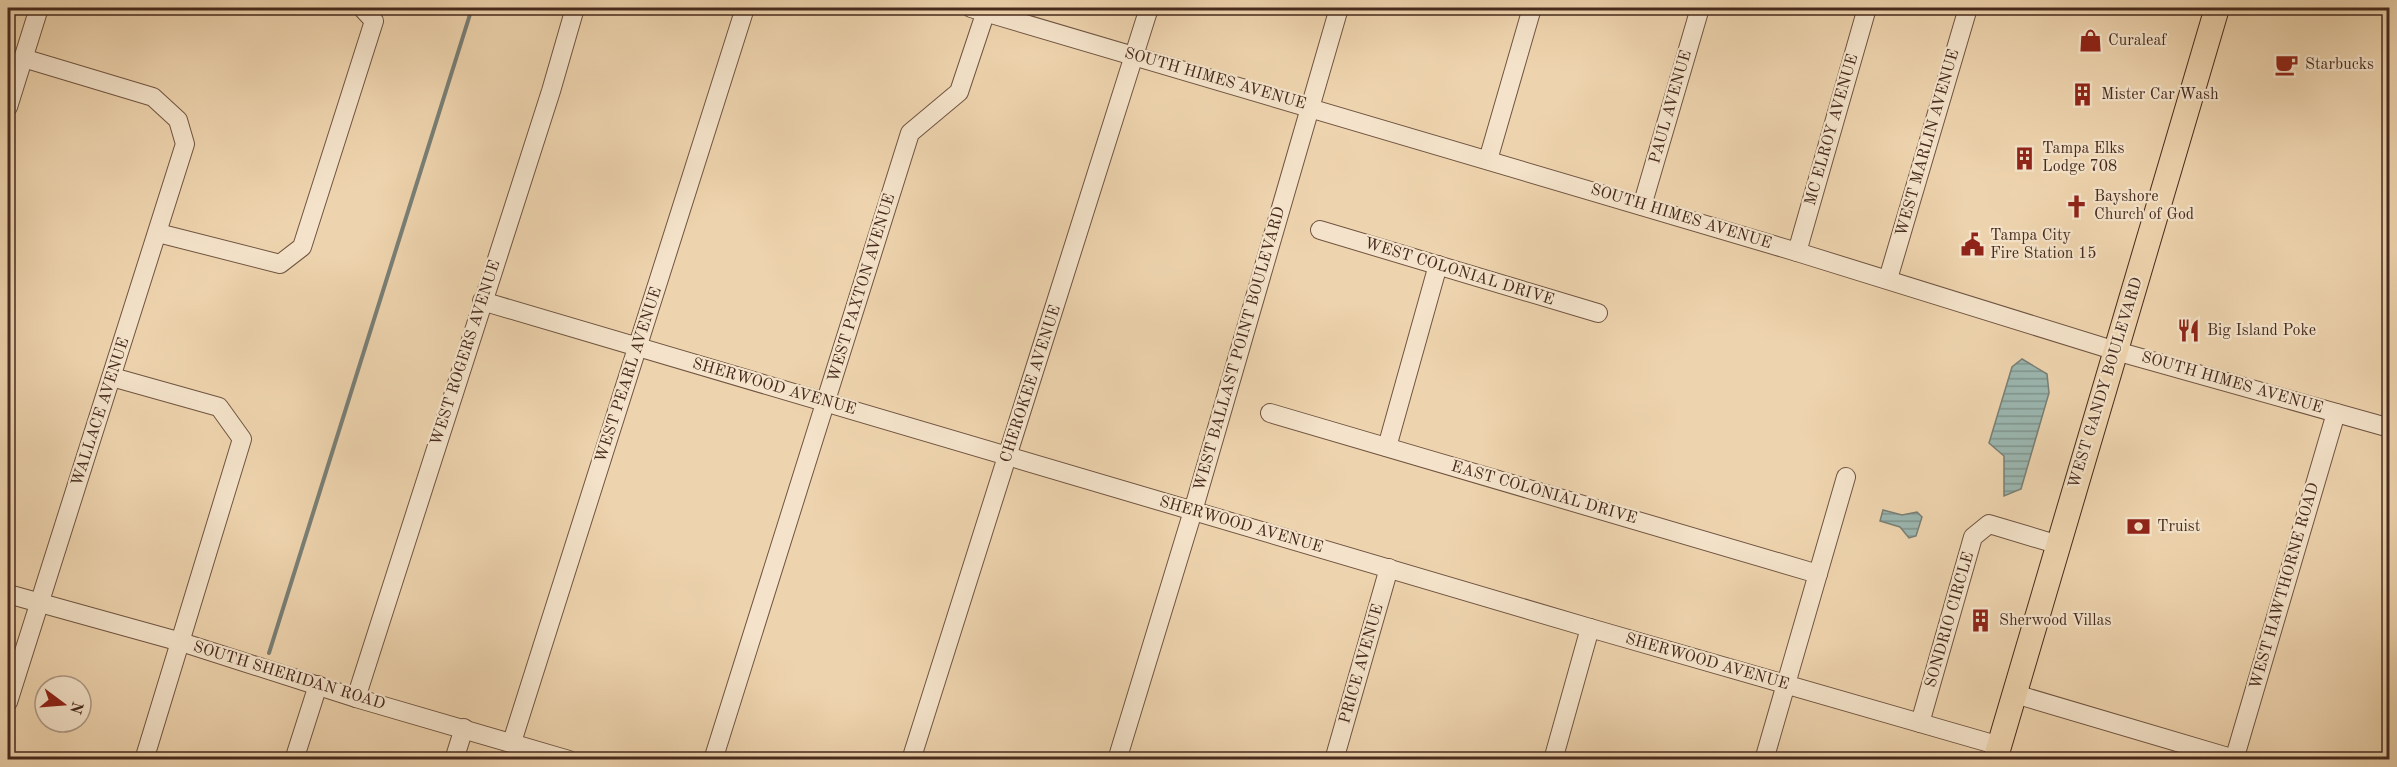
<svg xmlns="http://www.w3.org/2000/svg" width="2397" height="767" font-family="'Old Standard TT',serif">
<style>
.water{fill:url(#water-rules);stroke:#797f76;stroke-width:1.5}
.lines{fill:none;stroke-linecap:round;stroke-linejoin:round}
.stream{stroke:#797f76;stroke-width:4}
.minor-casing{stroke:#705441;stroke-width:20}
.major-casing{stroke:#462a1d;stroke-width:26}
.minor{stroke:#f4e3ca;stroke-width:18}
.major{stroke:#eed4ae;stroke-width:24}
.labels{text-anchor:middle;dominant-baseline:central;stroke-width:4.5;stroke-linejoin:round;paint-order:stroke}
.poi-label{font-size:16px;fill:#462a1d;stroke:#f4e3ca;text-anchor:start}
.street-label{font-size:16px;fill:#462a1d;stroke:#f4e3ca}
</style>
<defs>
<pattern id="water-rules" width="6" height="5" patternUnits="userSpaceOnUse" patternTransform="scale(1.5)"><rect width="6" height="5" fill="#9bb7b1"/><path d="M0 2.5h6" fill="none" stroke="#80958f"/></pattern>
</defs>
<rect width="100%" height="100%" fill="#eed4ae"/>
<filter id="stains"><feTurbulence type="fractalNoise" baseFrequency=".00333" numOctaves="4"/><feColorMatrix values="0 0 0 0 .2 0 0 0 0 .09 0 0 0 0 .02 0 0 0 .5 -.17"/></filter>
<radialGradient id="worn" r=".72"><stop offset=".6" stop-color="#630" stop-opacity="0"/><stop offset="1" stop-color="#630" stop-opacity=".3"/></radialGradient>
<g class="water">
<path d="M2022 359 2047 374 2049 393 2021 489 2004 496V456L1989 443 2012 367Z"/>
<path d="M1883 510 1902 515 1917 512 1922 517 1916 536 1909 538 1900 527 1880 521Z"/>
</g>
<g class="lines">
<path class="stream" d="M269 653 472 8"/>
<defs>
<g id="minor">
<path d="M971 8 1797 252 2116 351 2390 428"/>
<path d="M8 107 39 8"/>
<path d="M1488 160 1532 8"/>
<path d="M1642 206 1700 8"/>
<path d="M1320 230 1598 313"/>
<path d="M158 233 280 264 302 247 374 21 362 8"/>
<path d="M1797 252 1867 8"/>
<path d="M1888 279 1968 8"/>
<path d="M482 301 1590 628 2000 746"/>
<path d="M112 377 219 407 242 439 144 760"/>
<path d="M1270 413 1818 574"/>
<path d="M1387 447 1438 265"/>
<path d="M8 594 181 642 356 698 569 760"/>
<path d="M2015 694 2238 760"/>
<path d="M356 698 551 91 575 8"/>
<path d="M8 702 185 144 178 120 153 97 23 58"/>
<path d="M1920 723 1973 537 1989 524 2059 545"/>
<path d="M512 742 745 8"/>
<path d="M294 760 318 685"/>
<path d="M454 760 464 728"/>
<path d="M713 760 910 133 959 92 987 8"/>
<path d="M911 760 1149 8"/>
<path d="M1117 760 1193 511 1339 8"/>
<path d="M1334 760 1389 568"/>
<path d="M1553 760 1590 628"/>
<path d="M1764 760 1846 477"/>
<path d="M2234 760 2336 413"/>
</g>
<path id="major" d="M1995 760 2217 8"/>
</defs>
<use href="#minor" class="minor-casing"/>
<use href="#major" class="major-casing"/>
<use href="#minor" class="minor"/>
<use href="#major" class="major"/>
</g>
<defs>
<symbol id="shop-bare" viewBox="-9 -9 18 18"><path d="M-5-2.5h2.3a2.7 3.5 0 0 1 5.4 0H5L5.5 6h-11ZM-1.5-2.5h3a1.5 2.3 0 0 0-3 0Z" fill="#8f2418" stroke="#f4e3ca" stroke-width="2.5" paint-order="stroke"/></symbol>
<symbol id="cafe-bare" viewBox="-9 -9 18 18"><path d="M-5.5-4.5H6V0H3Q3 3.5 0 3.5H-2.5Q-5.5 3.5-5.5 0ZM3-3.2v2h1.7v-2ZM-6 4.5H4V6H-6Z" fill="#8f2418" stroke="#f4e3ca" stroke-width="2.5" paint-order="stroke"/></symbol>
<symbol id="building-bare" viewBox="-9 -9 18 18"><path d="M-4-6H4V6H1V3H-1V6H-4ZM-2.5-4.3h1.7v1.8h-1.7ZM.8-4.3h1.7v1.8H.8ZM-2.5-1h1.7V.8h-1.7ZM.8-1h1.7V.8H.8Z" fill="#8f2418" stroke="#f4e3ca" stroke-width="2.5" paint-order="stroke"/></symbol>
<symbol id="church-bare" viewBox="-9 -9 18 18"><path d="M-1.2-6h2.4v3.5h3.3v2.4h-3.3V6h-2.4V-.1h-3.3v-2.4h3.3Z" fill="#8f2418" stroke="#f4e3ca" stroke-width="2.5" paint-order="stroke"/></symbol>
<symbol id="civic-bare" viewBox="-9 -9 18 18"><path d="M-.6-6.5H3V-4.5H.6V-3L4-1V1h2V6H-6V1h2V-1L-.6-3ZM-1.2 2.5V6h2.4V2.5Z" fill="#8f2418" stroke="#f4e3ca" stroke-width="2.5" paint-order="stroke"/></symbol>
<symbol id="restaurant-bare" viewBox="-9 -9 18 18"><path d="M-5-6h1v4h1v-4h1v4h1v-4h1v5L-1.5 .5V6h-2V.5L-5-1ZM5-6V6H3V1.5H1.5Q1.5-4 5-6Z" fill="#8f2418" stroke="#f4e3ca" stroke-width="2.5" paint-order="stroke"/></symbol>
<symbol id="bank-bare" viewBox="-9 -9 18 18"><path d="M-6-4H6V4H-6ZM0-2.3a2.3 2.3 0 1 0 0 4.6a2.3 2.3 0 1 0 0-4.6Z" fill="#8f2418" stroke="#f4e3ca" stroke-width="2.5" paint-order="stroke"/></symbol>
</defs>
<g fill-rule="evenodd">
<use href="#shop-bare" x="2074" y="24" width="33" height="33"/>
<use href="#cafe-bare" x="2270" y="48" width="33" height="33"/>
<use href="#building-bare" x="2066" y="78" width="33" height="33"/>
<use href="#building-bare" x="2008" y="142" width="33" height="33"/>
<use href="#church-bare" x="2060" y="190" width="33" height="33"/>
<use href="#civic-bare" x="1956" y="228" width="33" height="33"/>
<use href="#restaurant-bare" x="2172" y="314" width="33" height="33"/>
<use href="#bank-bare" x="2122" y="510" width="33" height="33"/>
<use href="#building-bare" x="1964" y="604" width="33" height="33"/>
</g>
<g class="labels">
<g class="poi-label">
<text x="2108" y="41">Curaleaf</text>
<text x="2305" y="65">Starbucks</text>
<text x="2101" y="95">Mister Car Wash</text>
<text x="2042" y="149">Tampa Elks<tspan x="2042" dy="18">Lodge 708</tspan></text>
<text x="2094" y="197">Bayshore<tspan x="2094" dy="18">Church of God</tspan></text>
<text x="1990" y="236">Tampa City<tspan x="1990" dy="18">Fire Station 15</tspan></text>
<text x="2207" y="331">Big Island Poke</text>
<text x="2157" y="527">Truist</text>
<text x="1999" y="621">Sherwood Villas</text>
</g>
<g class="street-label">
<text transform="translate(1215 79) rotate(16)">SOUTH HIMES AVENUE</text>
<text transform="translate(1671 107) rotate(-74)">PAUL AVENUE</text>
<text transform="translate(1832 130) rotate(-74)">MC ELROY AVENUE</text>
<text transform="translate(1928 143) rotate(-74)">WEST MARLIN AVENUE</text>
<text transform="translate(1681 217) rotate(17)">SOUTH HIMES AVENUE</text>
<text transform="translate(1459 272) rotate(17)">WEST COLONIAL DRIVE</text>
<text transform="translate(862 288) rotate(-73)">WEST PAXTON AVENUE</text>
<text transform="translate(1240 349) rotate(-74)">WEST BALLAST POINT BOULEVARD</text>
<text transform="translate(466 353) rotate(-72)">WEST ROGERS AVENUE</text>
<text transform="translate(629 375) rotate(-72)">WEST PEARL AVENUE</text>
<text transform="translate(2106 383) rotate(-73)">WEST GANDY BOULEVARD</text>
<text transform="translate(2232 383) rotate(16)">SOUTH HIMES AVENUE</text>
<text transform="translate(1031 384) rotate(-72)">CHEROKEE AVENUE</text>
<text transform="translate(774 387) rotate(16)">SHERWOOD AVENUE</text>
<text transform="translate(101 412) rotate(-72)">WALLACE AVENUE</text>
<text transform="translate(1544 493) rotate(16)">EAST COLONIAL DRIVE</text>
<text transform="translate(1241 525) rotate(16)">SHERWOOD AVENUE</text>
<text transform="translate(2285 586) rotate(-74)">WEST HAWTHORNE ROAD</text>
<text transform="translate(1950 620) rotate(-74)">SONDRIO CIRCLE</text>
<text transform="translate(1707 662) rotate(16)">SHERWOOD AVENUE</text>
<text transform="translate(1362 664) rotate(-74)">PRICE AVENUE</text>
<text transform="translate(289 676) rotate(17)">SOUTH SHERIDAN ROAD</text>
</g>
</g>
<rect width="2397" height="767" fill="none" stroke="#eed4ae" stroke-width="30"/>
<rect x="9" y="9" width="2379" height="749" fill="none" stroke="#462a1d" stroke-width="3"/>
<rect x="15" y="15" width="2367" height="737" fill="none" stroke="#462a1d" stroke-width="1.5"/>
<g transform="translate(63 704) rotate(106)"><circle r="28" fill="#f4e3ca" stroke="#ae9985" stroke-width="1.5"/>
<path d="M0-4.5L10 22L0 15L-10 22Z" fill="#8f2418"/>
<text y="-9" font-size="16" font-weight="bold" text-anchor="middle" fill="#462a1d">N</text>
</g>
<rect width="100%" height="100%" filter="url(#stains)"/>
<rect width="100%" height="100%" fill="url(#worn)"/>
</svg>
